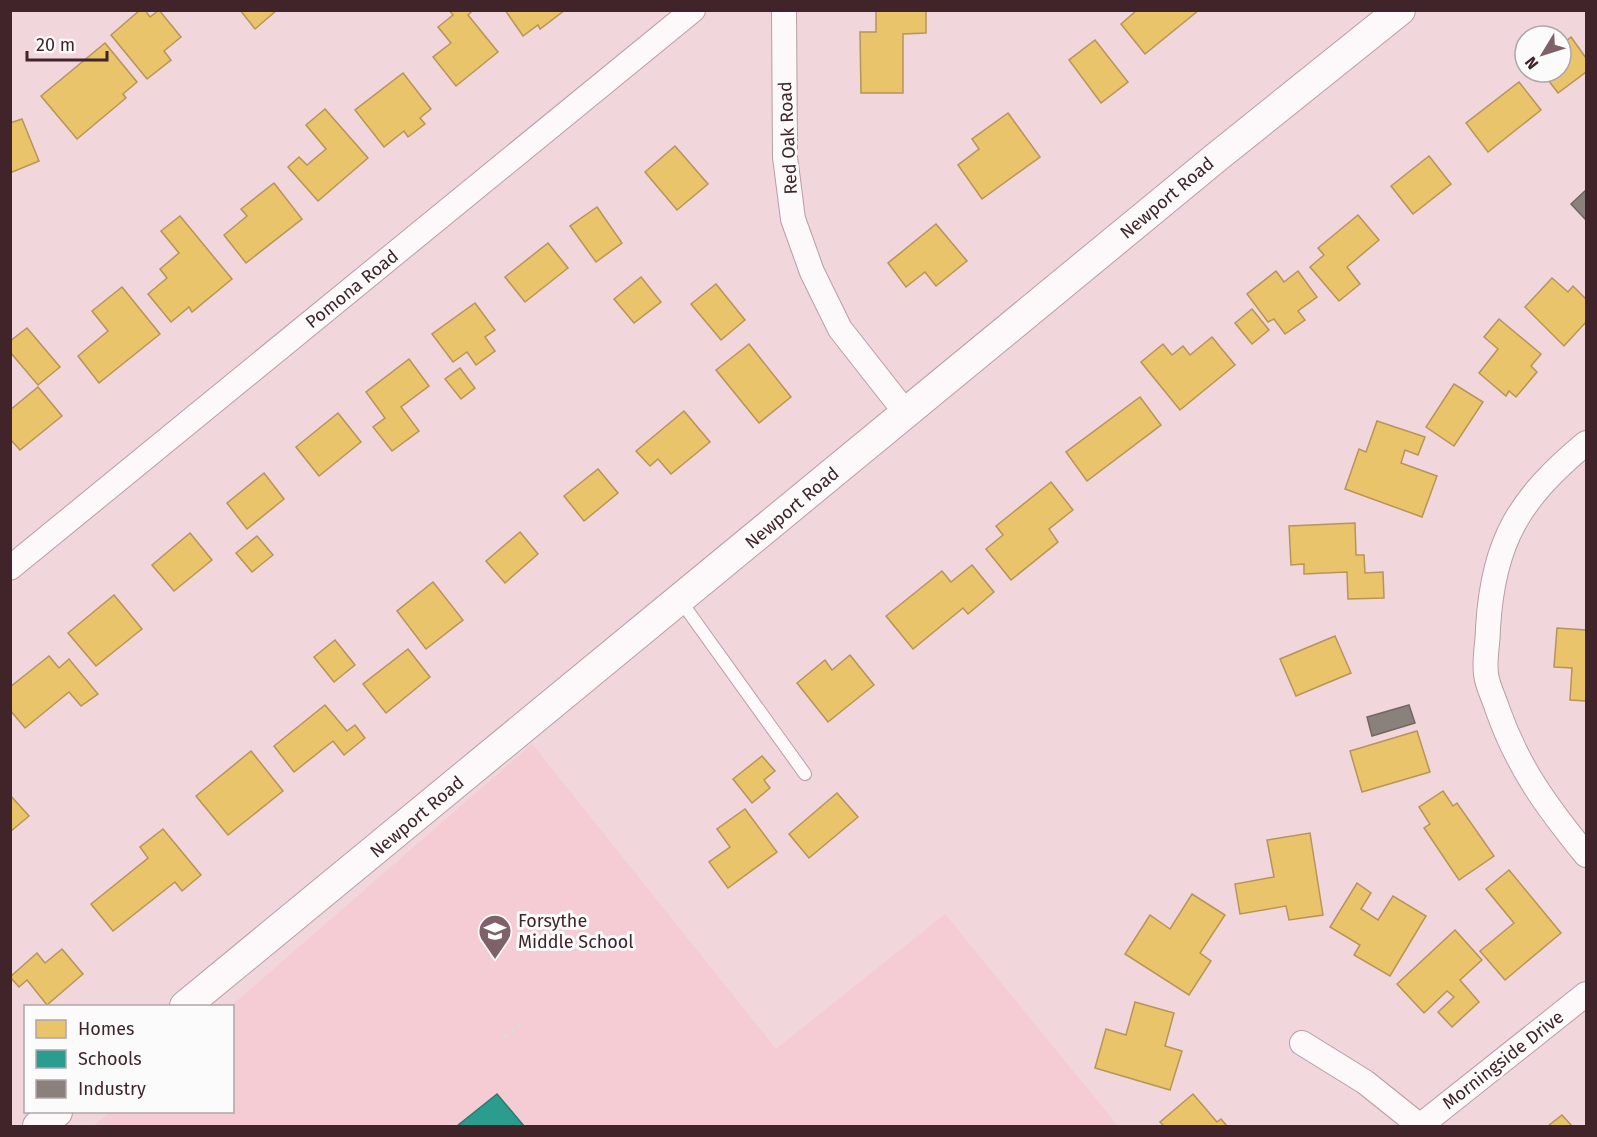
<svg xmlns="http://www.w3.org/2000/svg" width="1597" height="1137" font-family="'Fira Sans',sans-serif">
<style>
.built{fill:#f5ccd4}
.homes{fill:#e9c46a;stroke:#b79457;stroke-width:1.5}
.schools{fill:#2a9d8f;stroke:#317871;stroke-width:1.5}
.industry{fill:#8a817c;stroke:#746563;stroke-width:1.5}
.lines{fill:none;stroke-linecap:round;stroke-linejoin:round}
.service-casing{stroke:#b89ea4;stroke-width:14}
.minor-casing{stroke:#b89ea4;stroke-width:26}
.tertiary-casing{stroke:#b89ea4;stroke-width:32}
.path{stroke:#e0d8d9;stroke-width:4;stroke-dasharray:4.5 4.5;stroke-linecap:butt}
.service{stroke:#fdf9fa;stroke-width:12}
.minor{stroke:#fdf9fa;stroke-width:24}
.tertiary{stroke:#fdf9fa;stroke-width:30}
.labels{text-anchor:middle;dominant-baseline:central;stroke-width:6;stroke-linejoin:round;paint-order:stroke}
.street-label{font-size:18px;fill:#41232a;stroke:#fbfbfb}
.poi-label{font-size:18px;fill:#41232a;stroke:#fbfbfb;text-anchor:start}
</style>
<rect width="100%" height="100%" fill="#f1d6dc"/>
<path class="built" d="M532 744 776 1049 945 914 1118 1126H93L110 1112H232L231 1006Z"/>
<g class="homes">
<path d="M140 10H145L150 17 159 10 181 37 164 51 171 60 147 79 111 35Z"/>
<path d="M240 10H277L255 29Z"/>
<path d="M449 10H473L468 15 498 52 456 86 433 57 451 43 438 27 453 15Z"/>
<path d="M505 10H565L540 29 538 25 523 36Z"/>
<path d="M876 10H926V33L903 34V93H861L860 32H876Z"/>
<path d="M1137 10H1199L1145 54 1121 24Z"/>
<path d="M1571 37 1586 58V72L1558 93 1542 72H1561V45Z"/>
<path d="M1095 40 1128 82 1101 103 1069 60Z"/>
<path d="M105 43 137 82 123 94 126 98 77 139 41 96Z"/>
<path d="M403 73 431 109 420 118 425 124 408 137 404 131 384 147 355 110Z"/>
<path d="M1519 82 1541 110 1488 152 1466 123Z"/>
<path d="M325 109 368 158 318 201 288 167 299 157 307 165 326 149 306 125Z"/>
<path d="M1008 113 1040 157 982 199 958 165 979 149 972 139Z"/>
<path d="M22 119 39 161 10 173V123Z"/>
<path d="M675 146 708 184 677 210 645 172Z"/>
<path d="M1429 156 1451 184 1413 214 1391 186Z"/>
<path d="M274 183 302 219 246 263 224 235 247 216 241 209Z"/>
<path d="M597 207 622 243 596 262 570 226Z"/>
<path d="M1358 215 1379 240 1347 267 1360 284 1339 301 1310 267 1324 255 1318 248Z"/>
<path d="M180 216 232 279 192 312 189 307 171 322 148 294 167 278 160 269 179 253 161 231Z"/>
<path d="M936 224 967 261 936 286 925 272 906 287 888 263Z"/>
<path d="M548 243 568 268 525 302 505 277Z"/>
<path d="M1276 271 1284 282 1298 271 1317 297 1298 311 1305 320 1285 334 1274 319 1268 322 1247 294Z"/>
<path d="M641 277 661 302 634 323 614 299Z"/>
<path d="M1552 278 1568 292 1573 286 1586 299V322L1564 346 1525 307Z"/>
<path d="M716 284 745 320 721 340 691 304Z"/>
<path d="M122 287 160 334 99 383 78 356 108 331 92 311Z"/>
<path d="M475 303 495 330 485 337 495 351 476 365 467 352 453 362 432 334Z"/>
<path d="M1252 309 1269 330 1252 344 1235 323Z"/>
<path d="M1499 319 1541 354 1531 366 1537 372 1516 397 1509 391 1506 396 1479 373 1498 349 1484 337Z"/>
<path d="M27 328 60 367 38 385 10 352V341Z"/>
<path d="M1212 337 1235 365 1180 410 1141 362 1163 344 1172 355 1183 346 1190 355Z"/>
<path d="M749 344 791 397 759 423 716 370Z"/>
<path d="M409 359 429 386 401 407 419 431 392 451 373 427 385 418 366 392Z"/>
<path d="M460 368 475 388 461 399 445 379Z"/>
<path d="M1454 384 1483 402 1454 446 1426 427Z"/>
<path d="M38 387 62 416 20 450 10 439V410Z"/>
<path d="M1140 397 1161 425 1087 481 1066 452Z"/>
<path d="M684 411 710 442 671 474 658 459 650 466 636 451Z"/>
<path d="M338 413 361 442 319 476 296 447Z"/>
<path d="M1377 421 1425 437 1418 455 1405 450 1401 463 1437 476 1422 517 1345 489 1359 449 1366 452Z"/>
<path d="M598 469 618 493 584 521 564 496Z"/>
<path d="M264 473 284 499 247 529 227 503Z"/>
<path d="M1051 482 1073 510 1049 529 1058 542 1011 580 986 549 1003 535 996 526Z"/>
<path d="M1355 523 1356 555H1364L1365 573 1383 572 1384 598 1348 599 1347 572 1304 574V564L1291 565 1289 526Z"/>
<path d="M520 532 538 554 505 583 486 561Z"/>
<path d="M190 533 212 560 174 591 152 565Z"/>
<path d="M257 536 273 555 252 572 236 553Z"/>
<path d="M972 565 994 592 968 614 963 608 913 649 886 616 942 571 951 582Z"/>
<path d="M433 582 463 620 426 649 397 611Z"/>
<path d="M114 595 142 629 96 666 68 633Z"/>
<path d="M1557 628 1586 630V701L1570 700 1572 668 1554 667Z"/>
<path d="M1335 636 1351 673 1296 696 1280 659Z"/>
<path d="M335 640 355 665 334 682 314 657Z"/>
<path d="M408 649 430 677 386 713 363 684Z"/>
<path d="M850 655 874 685 828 722 797 683 825 660 832 670Z"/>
<path d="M49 656 59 668 69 659 98 694 81 706 69 692 25 728 10 710V687Z"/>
<path d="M325 705 347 731 355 725 365 738 344 755 333 741 294 772 274 746Z"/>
<path d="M1417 731 1430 772 1362 792 1350 751Z"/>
<path d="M251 751 283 791 228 835 196 796Z"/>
<path d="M762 756 775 771 764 780 770 788 752 803 733 779Z"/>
<path d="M1443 791 1453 806 1457 803 1494 856 1459 880 1424 828 1430 824 1419 807Z"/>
<path d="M837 793 858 817 809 858 789 834Z"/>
<path d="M10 795 29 816 10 832Z"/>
<path d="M745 809 777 852 728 888 709 862 730 847 717 829Z"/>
<path d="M163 829 201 875 182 891 175 882 113 931 91 904 148 858 140 847Z"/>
<path d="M1310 833 1323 915 1289 920 1286 906 1240 914 1235 884 1274 877 1267 840Z"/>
<path d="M1509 870 1561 933 1505 980 1480 951 1514 923 1486 889Z"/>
<path d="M1357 883 1371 893 1361 909 1378 920 1393 896 1426 916 1390 976 1354 955 1360 945 1330 927Z"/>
<path d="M1192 894 1225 915 1200 953 1211 961 1189 995 1125 954 1150 915 1170 929Z"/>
<path d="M1455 930 1482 960 1460 980 1479 1002 1452 1027 1438 1012 1454 997 1447 991 1424 1013 1397 984Z"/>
<path d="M62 949 83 974 47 1005 27 980 19 987 10 977 37 953 45 963Z"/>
<path d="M1135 1002 1174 1013 1165 1046 1182 1051 1170 1090 1095 1068 1106 1029 1126 1035Z"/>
<path d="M1193 1094 1217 1122 1221 1119 1227 1126H1164L1160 1122Z"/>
<path d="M1562 1115 1572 1126H1548Z"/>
</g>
<path class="schools" d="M497 1094 524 1126H457Z"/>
<g class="industry">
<path d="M1586 190V220L1571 204Z"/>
<path d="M1409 705 1415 723 1372 736 1367 717Z"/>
</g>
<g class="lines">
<defs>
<path id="service" d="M680 600 805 774"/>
<g id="minor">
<path d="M784 10 785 157 793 219 812 272 840 329 906 413"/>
<path d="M1586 443C1520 498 1493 540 1488 628 1488 643 1484 659 1486 674 1487 685 1494 698 1497 708 1518 768 1547 807 1586 855"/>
<path d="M10 568 693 10"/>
<path d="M1302 1043 1365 1082 1420 1126"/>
<path d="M1420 1126 1586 994"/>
</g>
<g id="tertiary">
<path d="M185 1006 1218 156 1400 10"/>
<path d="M38 1126 57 1112"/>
</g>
</defs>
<use href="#service" class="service-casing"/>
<use href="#minor" class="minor-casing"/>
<use href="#tertiary" class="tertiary-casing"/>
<path class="path" d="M504 1038 520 1024"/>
<use href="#service" class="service"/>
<use href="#minor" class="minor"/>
<use href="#tertiary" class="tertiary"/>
</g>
<defs>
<symbol id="school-pin" viewBox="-11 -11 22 30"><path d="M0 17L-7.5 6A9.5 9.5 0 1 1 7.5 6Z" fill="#7f6268" stroke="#fbfbfb"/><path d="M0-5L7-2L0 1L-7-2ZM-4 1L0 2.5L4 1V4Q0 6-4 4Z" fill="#fff"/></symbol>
</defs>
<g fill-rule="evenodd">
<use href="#school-pin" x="476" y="912" width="38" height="52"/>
</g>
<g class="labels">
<g class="street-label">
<text transform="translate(788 138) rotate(-93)">Red Oak Road</text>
<text transform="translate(1167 198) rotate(-40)">Newport Road</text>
<text transform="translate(352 289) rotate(-39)">Pomona Road</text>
<text transform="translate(792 508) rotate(-40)">Newport Road</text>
<text transform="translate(417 817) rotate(-40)">Newport Road</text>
<text transform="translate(1503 1060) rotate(-38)">Morningside Drive</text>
</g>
<g class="poi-label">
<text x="518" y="921">Forsythe<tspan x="518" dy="21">Middle School</tspan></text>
</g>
</g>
<rect width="1597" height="1137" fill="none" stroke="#41232a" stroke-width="24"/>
<rect x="24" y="1005" width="210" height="108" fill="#fbfbfb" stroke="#b1a5a7" stroke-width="1.5"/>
<rect x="36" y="1020" width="30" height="18" fill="#e9c46a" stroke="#b1a5a7" stroke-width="1.5"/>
<text x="78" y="1035" font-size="18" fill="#41232a">Homes</text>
<rect x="36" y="1050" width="30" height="18" fill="#2a9d8f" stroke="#b1a5a7" stroke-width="1.5"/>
<text x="78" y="1065" font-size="18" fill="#41232a">Schools</text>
<rect x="36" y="1080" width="30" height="18" fill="#8a817c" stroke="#b1a5a7" stroke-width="1.5"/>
<text x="78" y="1095" font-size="18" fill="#41232a">Industry</text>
<g transform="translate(1543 54) rotate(232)"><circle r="28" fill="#fbfbfb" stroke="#b1a5a7" stroke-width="1.5"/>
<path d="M0-4.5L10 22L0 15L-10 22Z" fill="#7f6268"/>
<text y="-9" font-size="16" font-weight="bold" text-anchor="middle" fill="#41232a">N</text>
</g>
<path d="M27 51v9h80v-9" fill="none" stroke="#41232a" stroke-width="3"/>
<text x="36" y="51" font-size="18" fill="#41232a" stroke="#fbfbfb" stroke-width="4.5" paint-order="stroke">20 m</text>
</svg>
